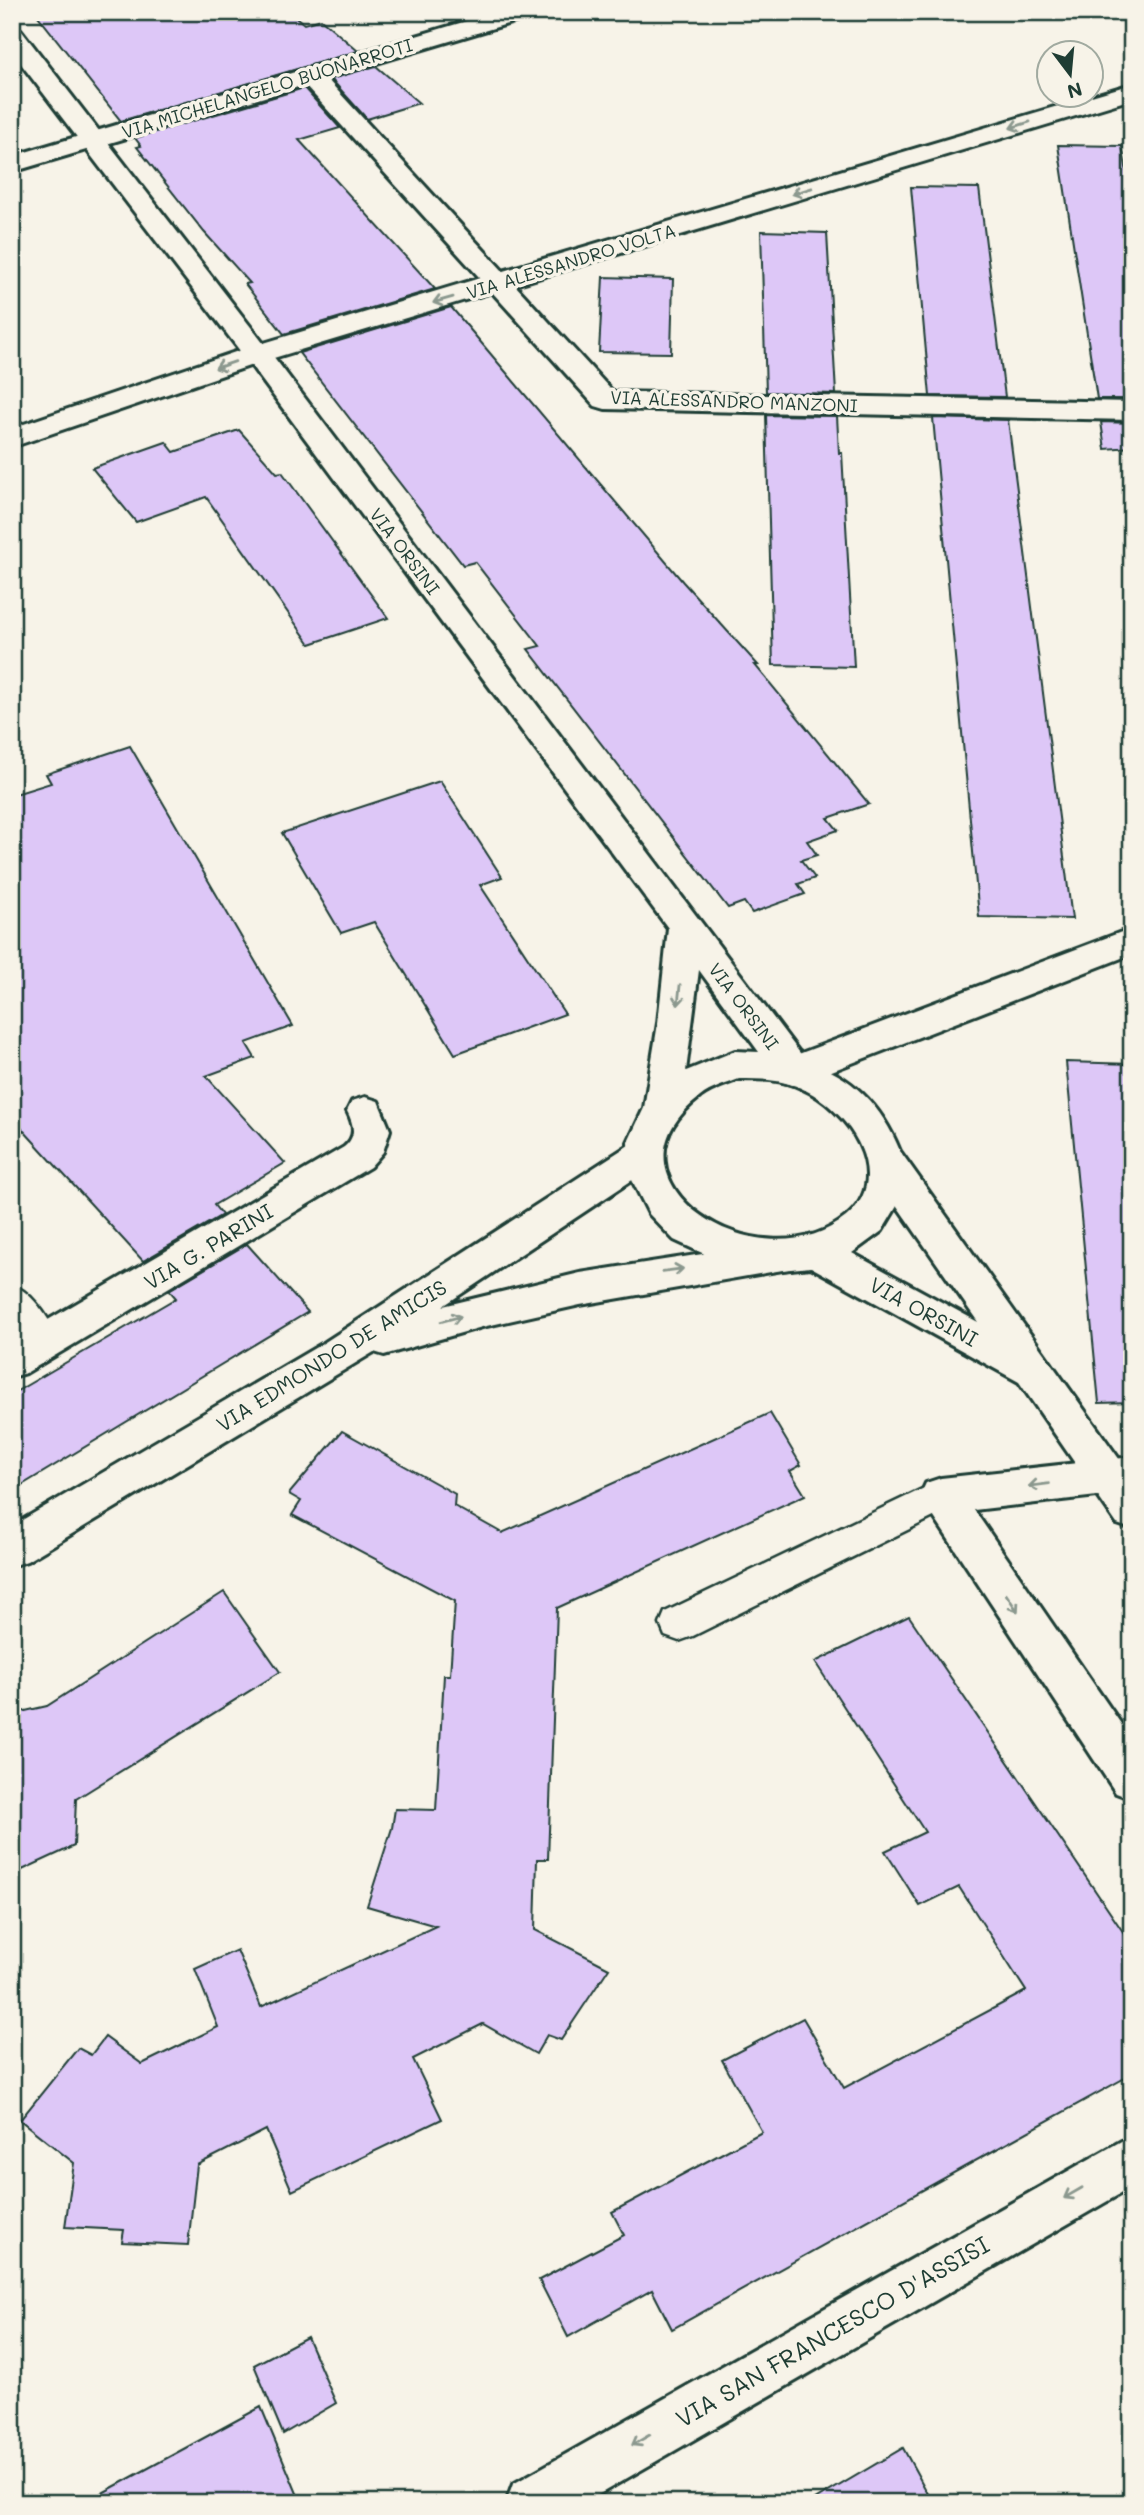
<svg xmlns="http://www.w3.org/2000/svg" width="1144" height="2515" font-family="Mali,sans-serif">
<style>
.building{fill:#ddc7f7;stroke:#1f3d34;stroke-width:2}
.lines{fill:none;stroke-linecap:round;stroke-linejoin:round}
.service-casing{stroke:#1f3d34;stroke-width:5}
.minor-casing{stroke:#1f3d34;stroke-width:6}
.secondary-casing{stroke:#1f3d34;stroke-width:6}
.service{fill:#f7f3e8;fill-rule:evenodd}
.minor{fill:#f7f3e8;fill-rule:evenodd}
.secondary{fill:#f7f3e8;fill-rule:evenodd}
.oneway{stroke:#8b988e}
.labels{text-anchor:middle;dominant-baseline:central;stroke-width:7;stroke-linejoin:round;paint-order:stroke}
.far-street-label{font-size:18px;fill:#1f3d34;stroke:#f7f3e8}
.street-label{font-size:21px;fill:#1f3d34;stroke:#f7f3e8}
.near-street-label{font-size:24px;fill:#1f3d34;stroke:#f7f3e8}
</style>
<rect width="100%" height="100%" fill="#f7f3e8"/>
<filter id="ink" filterUnits="userSpaceOnUse"><feTurbulence type="fractalNoise" baseFrequency=".0143" numOctaves="2"/><feDisplacementMap in="SourceGraphic" scale="14" xChannelSelector="R" yChannelSelector="G"/><feConvolveMatrix kernelMatrix="1 2 1 2 8 2 1 2 1" color-interpolation-filters="sRGB"/></filter>
<g filter="url(#ink)">
<g class="building">
<path d="M35 12H290L304 24 321 19 358 51 121 121Z"/>
<path d="M376 66 419 103 367 119 331 79Z"/>
<path d="M304 88 340 128 299 140 435 289 284 334 245 284 250 283 204 232 137 147 141 146 135 138Z"/>
<path d="M1058 145 1122 146 1132 199V399H1097Z"/>
<path d="M911 187 979 188 1005 397 930 396Z"/>
<path d="M761 231 827 233 836 394 766 392Z"/>
<path d="M603 277 673 279 671 353 599 352Z"/>
<path d="M451 307 683 582 758 665H755L869 804 828 818 838 830 807 841 817 855 801 860 815 878 798 884 805 894 752 913 744 902 728 908 528 649 540 646 475 562 463 565 299 353Z"/>
<path d="M766 415 837 416 839 453H842L854 667 773 665Z"/>
<path d="M933 418 1008 420 1072 919 979 917Z"/>
<path d="M1101 422 1132 423V447L1105 449Z"/>
<path d="M239 430 277 473 282 472 388 618 310 644 206 497 136 522 92 468 166 442 174 452Z"/>
<path d="M130 746 293 1026 246 1043 255 1058 206 1076 285 1163 214 1205 222 1215 143 1261 12 1118V795L51 783 46 774Z"/>
<path d="M440 781 502 877 480 885 565 1014 455 1054 374 922 341 933 282 833Z"/>
<path d="M1066 1062 1132 1064V1402L1099 1403Z"/>
<path d="M247 1244 308 1312 12 1491V1394L176 1298 169 1290Z"/>
<path d="M770 1413 801 1465 790 1471 805 1495 557 1608 548 1859H537L535 1930 609 1968 561 2040 547 2035 536 2054 483 2024 413 2059 442 2119 292 2191 266 2130 197 2165 188 2245 122 2242 124 2230 65 2227 74 2163 20 2120 78 2048 91 2055 105 2037 142 2064 218 2027 195 1969 237 1950 261 2007 436 1926 367 1906 392 1828 395 1809 436 1810 444 1675H450L455 1601 292 1515 301 1501 289 1494 342 1431 455 1494 454 1506 502 1533Z"/>
<path d="M224 1592 280 1672 76 1799 74 1846 20 1871 12 1812V1714L47 1706Z"/>
<path d="M909 1616 1132 1945V2074L672 2329 652 2290 568 2337 539 2280 624 2235 612 2212 762 2132 722 2060 803 2018 844 2088 1026 1991 959 1887 920 1906 885 1851 925 1832 815 1662Z"/>
<path d="M307 2337 336 2403 283 2434 254 2365Z"/>
<path d="M261 2407 301 2503H84Z"/>
<path d="M903 2448 933 2503H810Z"/>
</g>
<g class="lines">
<defs>
<g id="service">
<path d="M12 1285C34 1292 52 1324 62 1344L57 1354C37 1361 16 1346 12 1325 10 1312 12 1297 12 1285Z"/>
<path d="M941 1480 954 1485 960 1496 954 1507 693 1636 679 1641 665 1636 660 1624 665 1612Z"/>
</g>
<g id="minor">
<path d="M497 12H535L531 17 326 78 503 271 1132 84V99L515 285 613 392 1132 402V420L605 409 595 406 492 292 267 360 12 447V428L247 348 480 278 305 85 12 172V156Z"/>
<path d="M1132 928V954L806 1081 793 1085 780 1081 775 1071 780 1061Z"/>
<path d="M365 1097 378 1101 390 1130 383 1152 370 1167 26 1373 12 1377V1341L344 1147C357 1136 354 1125 347 1111L352 1101Z"/>
<path d="M645 1139 658 1143 664 1153 658 1163 443 1306 580 1273 780 1242 794 1246 799 1257 794 1268 580 1305 482 1327 384 1355 374 1352 27 1561 12 1566V1526L325 1342 632 1143Z"/>
<path d="M1132 1457V1492L974 1510 1132 1740V1799L1116 1793 920 1496 926 1483 941 1478Z"/>
<path d="M1132 2135V2187L584 2503H506L513 2484Z"/>
</g>
<path id="secondary" d="M12 28 21 30 267 348 806 1061C852 1075 882 1106 900 1151L1132 1477V1529L1117 1524 1019 1382 811 1267 770 1271 724 1263 674 1240 649 1214 629 1174 628 1142 644 1108 658 1023 668 928 247 360 12 52ZM699 970 759 1052 735 1051 686 1071ZM739 1079C759 1079 782 1079 801 1088 847 1108 896 1176 846 1217 760 1287 591 1181 700 1097 711 1088 727 1084 739 1079ZM897 1206 978 1322 852 1253 882 1231Z"/>
</defs>
<use href="#service" class="service-casing"/>
<use href="#minor" class="minor-casing"/>
<use href="#secondary" class="secondary-casing"/>
<use href="#service" class="service"/>
<use href="#minor" class="minor"/>
<use href="#secondary" class="secondary"/>
</g>
<defs><path id="oneway-shaft" d="M-6 0H5M1.5-3L5.5 0L1.5 3" fill="none" stroke-width="1.6" stroke-linecap="round" stroke-linejoin="round" transform="scale(1.75)"/></defs>
<g class="oneway">
<use href="#oneway-shaft" transform="translate(1020 125) rotate(163)"/>
<use href="#oneway-shaft" transform="translate(802 191) rotate(163)"/>
<use href="#oneway-shaft" transform="translate(443 300) rotate(164)"/>
<use href="#oneway-shaft" transform="translate(225 365) rotate(161)"/>
<use href="#oneway-shaft" transform="translate(679 995) rotate(96)"/>
<use href="#oneway-shaft" transform="translate(673 1270) rotate(-8)"/>
<use href="#oneway-shaft" transform="translate(451 1319) rotate(-15)"/>
<use href="#oneway-shaft" transform="translate(1039 1485) rotate(173)"/>
<use href="#oneway-shaft" transform="translate(1012 1603) rotate(56)"/>
<use href="#oneway-shaft" transform="translate(1073 2193) rotate(150)"/>
<use href="#oneway-shaft" transform="translate(641 2440) rotate(150)"/>
</g>
</g>
<g class="labels">
<g class="far-street-label">
<text transform="translate(267 88) rotate(-17)">VIA MICHELANGELO BUONARROTI</text>
<text transform="translate(571 261) rotate(-17)">VIA ALESSANDRO VOLTA</text>
<text transform="translate(734 401) rotate(2)">VIA ALESSANDRO MANZONI</text>
<text transform="translate(405 551) rotate(53)">VIA ORSINI</text>
<text transform="translate(744 1006) rotate(53)">VIA ORSINI</text>
</g>
<g class="street-label">
<text transform="translate(208 1246) rotate(-31)">VIA G. PARINI</text>
<text transform="translate(924 1311) rotate(29)">VIA ORSINI</text>
<text transform="translate(331 1355) rotate(-32)">VIA EDMONDO DE AMICIS</text>
</g>
<g class="near-street-label">
<text transform="translate(832 2331) rotate(-30)">VIA SAN FRANCESCO D'ASSISI</text>
</g>
</g>
<rect width="1144" height="2515" fill="none" stroke="#f7f3e8" stroke-width="42"/>
<rect x="21" y="21" width="1102" height="2473" fill="none" stroke="#1f3d34" stroke-width="2.5" filter="url(#ink)"/>
<g transform="translate(1070 74) rotate(164)"><circle r="33" fill="#f7f3e8" stroke="#a1aaa0" stroke-width="2"/>
<path d="M0-5L12 26L0 18L-12 26Z" fill="#1f3d34"/>
<text y="-10" font-size="19" font-weight="bold" text-anchor="middle" fill="#1f3d34">N</text>
</g>
</svg>
